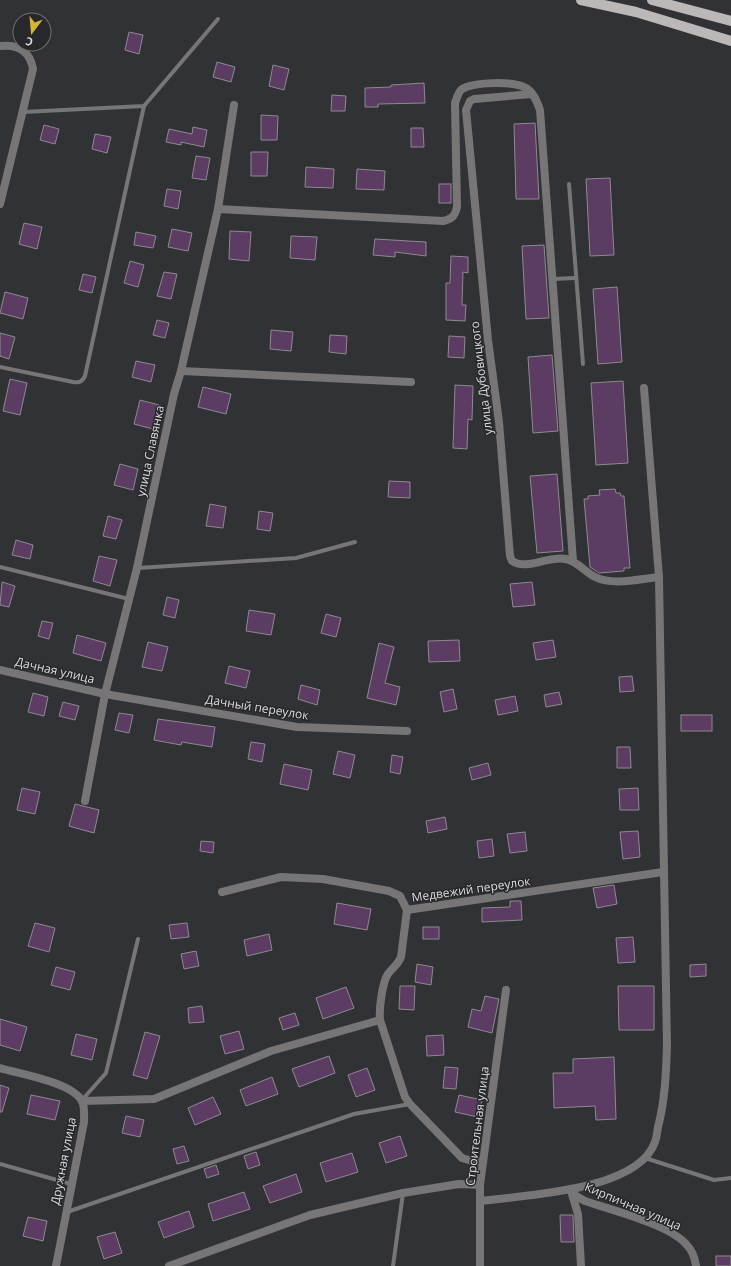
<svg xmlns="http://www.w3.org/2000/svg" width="731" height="1266" font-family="'Open Sans',sans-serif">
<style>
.building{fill:#5c3c63;stroke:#8d8b8e}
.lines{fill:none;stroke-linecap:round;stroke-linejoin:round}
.lane{stroke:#777575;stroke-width:4}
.street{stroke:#777575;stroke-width:8}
.primary{stroke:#bbb8b7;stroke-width:10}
.labels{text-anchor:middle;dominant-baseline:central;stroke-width:3;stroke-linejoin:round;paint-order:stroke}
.street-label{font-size:12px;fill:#dddddf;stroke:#27282b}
</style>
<rect width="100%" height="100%" fill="#313235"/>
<g class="building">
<path d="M129 32 143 35 139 54 125 50Z"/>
<path d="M217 62 235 67 231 82 213 77Z"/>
<path d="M273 65 289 69 284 90 269 86Z"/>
<path d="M424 83 425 103 378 104V107H365V88L391 87V85Z"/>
<path d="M332 95 346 96 345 111H331Z"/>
<path d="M261 115 278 116 277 140H261Z"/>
<path d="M535 123 539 199H516L514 124Z"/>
<path d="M44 125 59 129 55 144 40 140Z"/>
<path d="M193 127 207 130 204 147 181 142V145L166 142 169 129 192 134Z"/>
<path d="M411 128H423L424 147H411Z"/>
<path d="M95 134 111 137 107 153 92 149Z"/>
<path d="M251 152H268L267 176H251Z"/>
<path d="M196 156 210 158 206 180 192 178Z"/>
<path d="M306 167 334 169 333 188 305 187Z"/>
<path d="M357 169 385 171 384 190 356 189Z"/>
<path d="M610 178 614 255 590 256 586 179Z"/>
<rect x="439" y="184" width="12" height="19"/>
<path d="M167 189 181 191 178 209 164 206Z"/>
<path d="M24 223 42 227 37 249 19 244Z"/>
<path d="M172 229 192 233 188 251 168 247Z"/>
<path d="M230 231 251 232 249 261 229 259Z"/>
<path d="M136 232 156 236 153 248 134 245Z"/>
<path d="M291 236 317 237 315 260 290 258Z"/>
<path d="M375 239 426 242V256L395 252V257L373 255Z"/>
<path d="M544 245 549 318 526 319 522 246Z"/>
<path d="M451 256 468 257V273L463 272 462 305H466L465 321 446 320V283H450Z"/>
<path d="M130 261 144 265 138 287 124 283Z"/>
<path d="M164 272 177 274 171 299 157 296Z"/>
<path d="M83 274 96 277 92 293 79 290Z"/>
<path d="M617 287 622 362 598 364 593 289Z"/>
<path d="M5 292 28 298 23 319 0 313Z"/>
<path d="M157 320 169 323 165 338 153 335Z"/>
<path d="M271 330 293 332 291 351 270 349Z"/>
<path d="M0 333 15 337 9 359 0 356Z"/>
<path d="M330 335 347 336 346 354 329 352Z"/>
<path d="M449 336 465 337 464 358 448 357Z"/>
<path d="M552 355 558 431 533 433 528 357Z"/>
<path d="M136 361 155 365 151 382 132 377Z"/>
<path d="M10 379 27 383 20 415 3 411Z"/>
<path d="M623 381 628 463 596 465 591 383Z"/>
<path d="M455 385 473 386 472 420 468 419 467 449 453 448Z"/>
<path d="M203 387 231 394 226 414 198 407Z"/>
<path d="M140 400 159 405 153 429 134 424Z"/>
<path d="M120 464 138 469 133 490 114 485Z"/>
<path d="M557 474 563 551 537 553 530 476Z"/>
<path d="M389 481 410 482V498L388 497Z"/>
<path d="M615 489 616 493H620L621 496H624L630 568H624V571L599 573 590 567 584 499H588V496L600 495 599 490Z"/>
<path d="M210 504 226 507 223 528 206 526Z"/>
<path d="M259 511 273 513 270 531 257 529Z"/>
<path d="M108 516 122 520 116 539 103 536Z"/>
<path d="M16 540 33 545 30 559 12 555Z"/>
<path d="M99 556 117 560 110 586 93 581Z"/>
<path d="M2 582 15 586 9 607 0 605Z"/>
<path d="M532 582 535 605 513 607 510 584Z"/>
<path d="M167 597 179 600 175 618 163 615Z"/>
<path d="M249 610 275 614 271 635 246 631Z"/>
<path d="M326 614 341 618 336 637 321 633Z"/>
<path d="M42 621 53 623 49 639 38 636Z"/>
<path d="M77 635 106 643 101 661 73 653Z"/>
<path d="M459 640 460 661 429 662 428 641Z"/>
<path d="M553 640 556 657 536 660 533 643Z"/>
<path d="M148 642 168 647 162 671 142 667Z"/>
<path d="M379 643 394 647 385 683 400 687 396 705 367 698Z"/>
<path d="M229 666 250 671 246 688 225 683Z"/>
<path d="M632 676 634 691 620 692 619 677Z"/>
<path d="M301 685 320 690 317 705 298 699Z"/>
<path d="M453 689 457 709 444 712 440 692Z"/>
<path d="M559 692 562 704 546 707 544 695Z"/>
<path d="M33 693 48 697 44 716 28 712Z"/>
<path d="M515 696 518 711 498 715 495 700Z"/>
<path d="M63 702 79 706 75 720 59 716Z"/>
<path d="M119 713 133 715 129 733 115 730Z"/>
<rect x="681" y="715" width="31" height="16"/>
<path d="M158 719 215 727 212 747 182 742 181 745 154 740Z"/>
<path d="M251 742 265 744 262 762 248 759Z"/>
<path d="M617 747H630L631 768H617Z"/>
<path d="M338 751 355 755 350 778 333 774Z"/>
<path d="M392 755 403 757 400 774 390 772Z"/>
<path d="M488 763 491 775 472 780 469 768Z"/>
<path d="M284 764 312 770 308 790 280 784Z"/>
<path d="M22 788 40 792 35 814 17 810Z"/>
<path d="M638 788 639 810H620L619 789Z"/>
<path d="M75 804 99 810 94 833 69 826Z"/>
<path d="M445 817 447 829 428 833 426 821Z"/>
<path d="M638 831 640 857 623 859 620 832Z"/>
<path d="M525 832 527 851 510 853 507 834Z"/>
<path d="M492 839 494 856 479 858 477 841Z"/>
<path d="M201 841 214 842 213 853 200 851Z"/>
<path d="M614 885 617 904 597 908 593 888Z"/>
<path d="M510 901H521L522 920 482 922V908L510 907Z"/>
<path d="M337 903 371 909 367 930 334 924Z"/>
<path d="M35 923 55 928 49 952 28 946Z"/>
<path d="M187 923 189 937 171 939 169 925Z"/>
<rect x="423" y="927" width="16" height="12"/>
<path d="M269 934 272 950 247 956 244 940Z"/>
<path d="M633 937 635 962 618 963 616 938Z"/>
<path d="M196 951 199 966 184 969 181 954Z"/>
<path d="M417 964 433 967 431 985 415 982Z"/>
<path d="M706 964V976L690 977V965Z"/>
<path d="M56 967 75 972 70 990 51 985Z"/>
<path d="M400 986H415L414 1010 399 1009Z"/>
<path d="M618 986H654V1030H619Z"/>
<path d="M346 987 354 1008 323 1019 316 998Z"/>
<path d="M485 996 499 999 492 1033 468 1027 472 1009 481 1011Z"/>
<path d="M202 1006 204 1022 189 1023 188 1008Z"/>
<path d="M295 1013 299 1025 283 1030 279 1018Z"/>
<path d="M0 1019 27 1027 20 1051 0 1045Z"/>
<path d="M239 1031 244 1049 225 1054 220 1036Z"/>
<path d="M145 1032 160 1036 147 1079 133 1075Z"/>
<path d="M76 1034 97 1039 92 1060 71 1055Z"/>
<path d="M443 1035 444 1055 427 1056 426 1036Z"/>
<path d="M329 1056 335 1073 299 1087 292 1069Z"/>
<path d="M614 1057 616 1119 596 1120 595 1106 554 1108 553 1073H573V1059Z"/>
<path d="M445 1067 458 1068 456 1089 443 1088Z"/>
<path d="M367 1068 375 1090 356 1097 348 1075Z"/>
<path d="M272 1077 278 1094 246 1106 240 1090Z"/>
<path d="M0 1085 9 1088 2 1112H0Z"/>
<path d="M31 1095 60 1101 55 1120 27 1114Z"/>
<path d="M459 1095 482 1100 478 1117 455 1112Z"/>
<path d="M213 1097 221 1114 195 1125 188 1108Z"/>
<path d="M126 1116 144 1120 140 1137 122 1133Z"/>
<path d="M400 1136 407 1156 386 1163 379 1143Z"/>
<path d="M184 1146 189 1161 177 1164 173 1149Z"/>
<path d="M256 1152 260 1165 248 1169 244 1156Z"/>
<path d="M352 1153 358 1172 326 1182 320 1163Z"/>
<path d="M216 1165 219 1174 207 1178 204 1169Z"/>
<path d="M296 1174 302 1192 270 1203 263 1186Z"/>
<path d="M244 1192 250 1209 213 1221 208 1204Z"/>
<path d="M189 1211 194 1227 164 1238 158 1222Z"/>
<path d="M560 1215H573L574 1242H561Z"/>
<path d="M28 1217 47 1221 43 1241 23 1236Z"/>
<path d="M115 1232 122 1253 104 1259 97 1237Z"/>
<rect x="716" y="1256" width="15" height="10"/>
</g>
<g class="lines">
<g class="lane">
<path d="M23 112 144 106 218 19"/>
<path d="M569 184 583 364"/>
<path d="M553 279 575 278"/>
<path d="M0 367 73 382C79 383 82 382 85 376L144 106"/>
<path d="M0 567 129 599"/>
<path d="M138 568 296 558 355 542"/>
<path d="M82 1100 106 1073 138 939"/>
<path d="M645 1158 714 1180 731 1178"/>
<path d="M0 1164 71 1184"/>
<path d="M67 1212 354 1114 410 1104"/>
<path d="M393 1266 403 1193"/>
</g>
<g class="street">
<path d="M0 46C18 44 30 51 33 69L0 204"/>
<path d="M532 94 474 99 470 101 466 110 488 340 499 422 510 556 512 561C527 571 549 555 566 559 577 561 585 572 595 577 613 586 639 579 659 577"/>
<path d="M218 209 443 221C452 219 455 216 457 207L455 103C457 98 458 92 462 89 474 82 512 81 524 87 533 91 537 101 540 110L573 561"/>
<path d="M181 371 411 382"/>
<path d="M0 670 105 694 297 727 407 731"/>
<path d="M85 801 105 694 137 568 174 394 181 371 218 209 234 105"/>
<path d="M222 892 281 877 323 879 389 891 400 896 407 910 663 872"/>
<path d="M407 910 401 957C398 965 392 968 388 974 382 983 379 1009 380 1020L405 1097 410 1104 462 1158 475 1162 483 1160"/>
<path d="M0 1068C20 1074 71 1082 82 1101 85 1107 84 1115 84 1122L56 1266"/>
<path d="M82 1101 154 1099 271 1051 380 1020"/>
<path d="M571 1189 576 1196 585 1201C611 1210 668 1224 686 1244 692 1250 695 1258 696 1266"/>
<path d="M571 1191 578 1214 581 1266"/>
<path d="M481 1201C526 1195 638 1191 655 1142 657 1137 657 1132 658 1127 665 1100 666 1074 667 1046L659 577 644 388"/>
<path d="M169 1266 310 1215 403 1193 459 1184 480 1185"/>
<path d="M480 1266V1185L506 990"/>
</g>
<g class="primary">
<path d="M581 0 636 12 731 41"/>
<path d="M652 0 731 21"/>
</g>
</g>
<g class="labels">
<g class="street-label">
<text transform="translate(481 378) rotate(-97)">улица Дубовицкого</text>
<text transform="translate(150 451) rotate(-78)">улица Славянка</text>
<text transform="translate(55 670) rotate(13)">Дачная улица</text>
<text transform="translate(257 707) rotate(9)">Дачный переулок</text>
<text transform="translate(471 889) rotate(-8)">Медвежий переулок</text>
<text transform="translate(477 1126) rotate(-83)">Строительная улица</text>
<text transform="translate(63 1161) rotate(-79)">Дружная улица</text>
<text transform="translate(633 1206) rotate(23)">Кирпичная улица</text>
</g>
</g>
<g transform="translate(32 32) rotate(196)"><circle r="19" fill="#27282b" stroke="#707073"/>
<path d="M0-3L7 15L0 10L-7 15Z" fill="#d5b534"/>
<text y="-6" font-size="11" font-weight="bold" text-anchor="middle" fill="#dddddf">С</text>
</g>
</svg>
